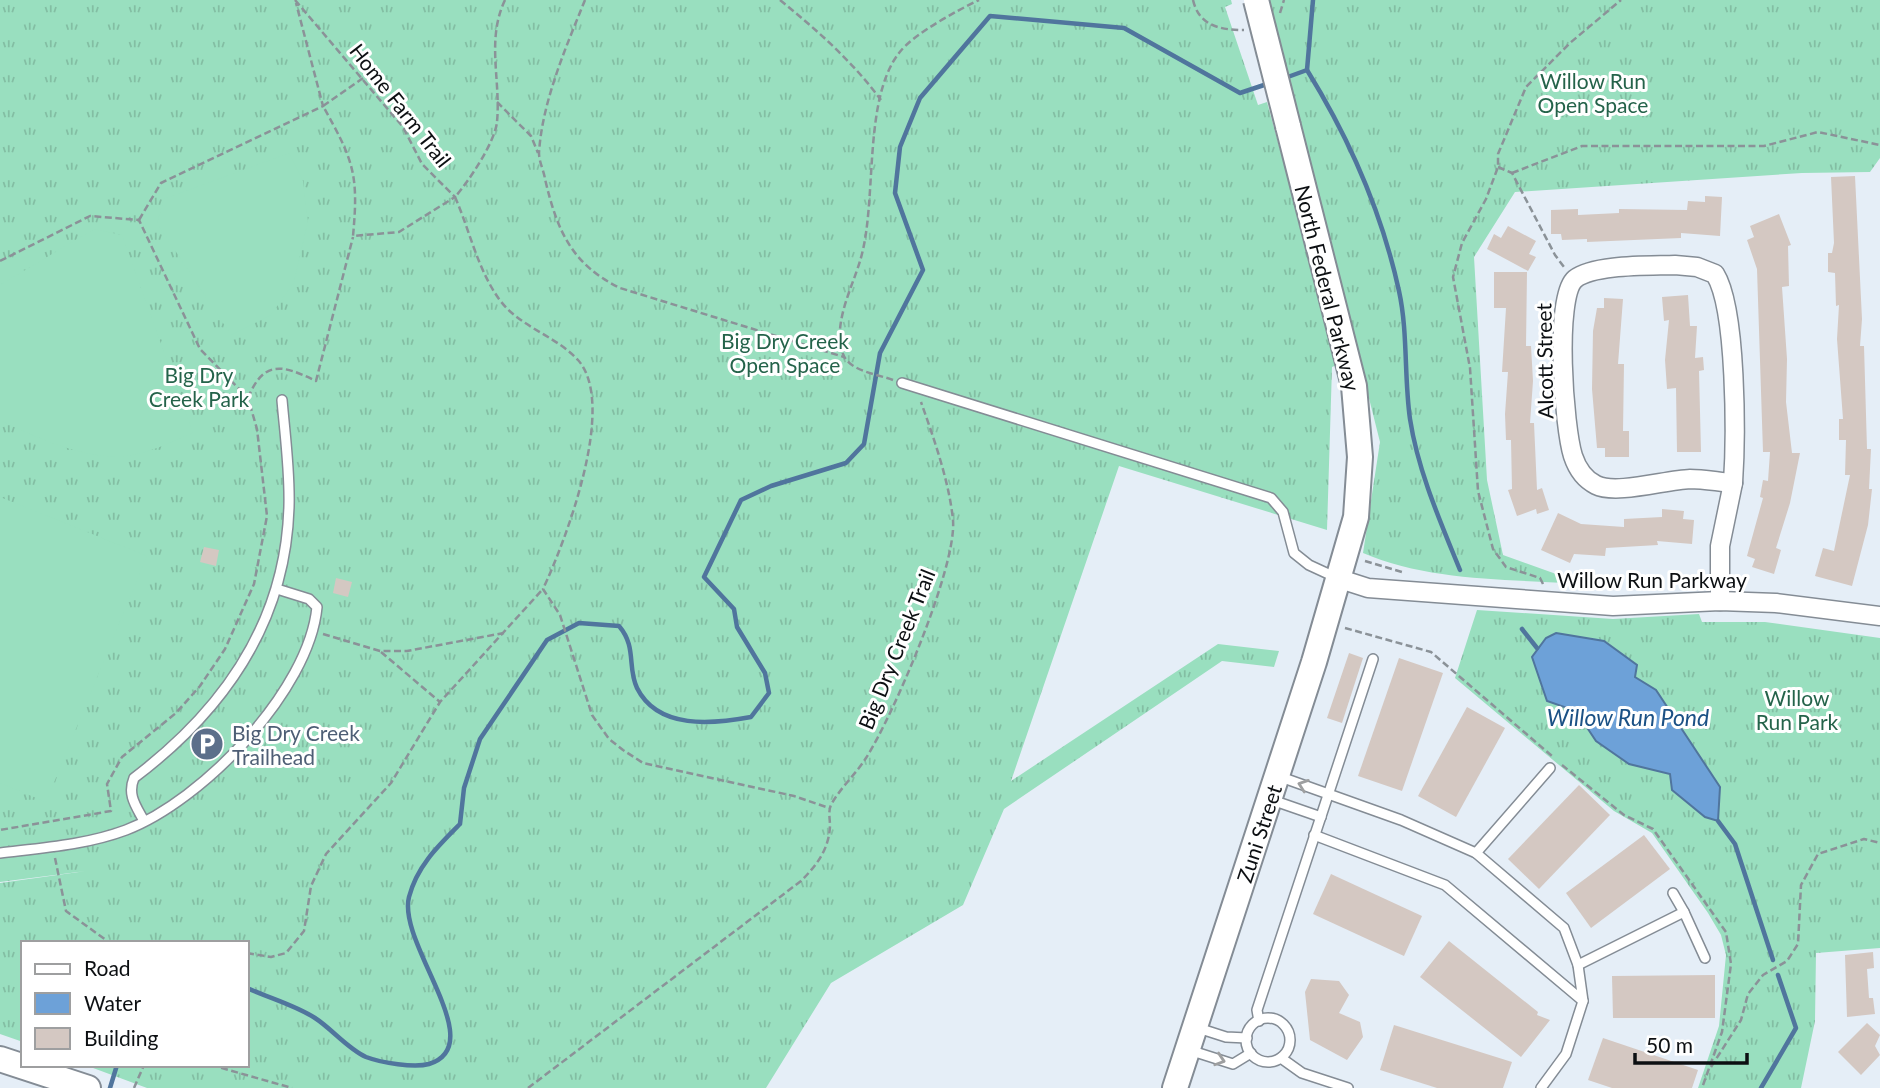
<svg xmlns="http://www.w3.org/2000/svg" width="1880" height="1088" font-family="Lato,sans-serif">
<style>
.grass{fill:url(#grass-tufts)}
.garden{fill:#99dfbf}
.water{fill:#6da1d8;stroke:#50759d;stroke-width:2}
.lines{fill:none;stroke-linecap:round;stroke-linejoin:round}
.stream{stroke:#50759d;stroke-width:4.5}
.building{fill:#d4c8c2}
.lane-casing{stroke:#848c95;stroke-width:12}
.street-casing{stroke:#848c95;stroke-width:21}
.secondary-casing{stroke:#848c95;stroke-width:28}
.path{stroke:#8b9298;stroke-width:2.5;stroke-dasharray:7 3.5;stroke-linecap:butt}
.lane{stroke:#fff;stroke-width:9}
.street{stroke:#fff;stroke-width:18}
.secondary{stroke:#fff;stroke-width:24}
.secondary-bridge-casing{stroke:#848c95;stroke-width:28;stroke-linecap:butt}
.secondary-bridge{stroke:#fff;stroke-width:24}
.oneway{stroke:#9e9fa0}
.labels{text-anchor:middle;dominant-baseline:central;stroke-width:6;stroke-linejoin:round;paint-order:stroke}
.park-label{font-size:21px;fill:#24634a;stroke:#fff}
.street-label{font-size:21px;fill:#0c0f12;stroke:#fff}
.service-label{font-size:21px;fill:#4e5e75;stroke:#fff;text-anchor:start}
.water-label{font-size:23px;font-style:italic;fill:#1b5185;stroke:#fff}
</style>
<defs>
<pattern id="grass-tufts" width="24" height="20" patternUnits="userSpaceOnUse" patternTransform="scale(1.75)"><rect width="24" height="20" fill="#99dfbf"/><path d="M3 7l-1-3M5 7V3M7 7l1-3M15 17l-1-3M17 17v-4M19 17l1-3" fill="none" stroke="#83bea3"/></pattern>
</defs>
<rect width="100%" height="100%" fill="#e5eef7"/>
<g class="grass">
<path d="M0 0H1231L1232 4 1225 7 1258 105 1267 102 1339 364 1332 367 1327 530 1119 466 1011 781 1218 644 1279 651 1274 667 1222 661 1004 809 963 905 831 983 766 1088H147L85 1065H247V943H23V1042L0 1034V883L86 871 0 882Z"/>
<path d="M1269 0H1880V158L1870 172 1802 173 1515 192 1474 257 1487 480 1503 555 1584 584C1511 579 1430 582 1363 553L1380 442Z"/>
<path d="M1477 610 1613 619 1699 614 1702 622H1765L1880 638V948L1816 953 1815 1021 1801 1088H1698L1719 1026 1726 955 1721 935 1708 913 1652 833 1614 811 1455 678Z"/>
</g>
<g class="garden">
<path d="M289 153 303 181 308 221 294 282 271 315 231 335 157 223 164 199Z"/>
<path d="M94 229 122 235 193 433C175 440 156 450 137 454 95 465 37 438 0 420V285Z"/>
<path d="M0 497 147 556 46 802 0 783Z"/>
</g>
<path class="water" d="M1556 633 1604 641 1637 665 1635 677 1656 690 1720 787 1718 821 1705 817 1672 790 1670 774 1629 764 1596 741 1576 711 1547 701 1532 657 1546 638Z"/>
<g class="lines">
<g class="stream">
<path d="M1307 70C1349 138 1382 213 1399 291 1408 332 1404 377 1410 419 1418 471 1440 521 1460 570"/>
<path d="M1285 78 1307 70 1313 0"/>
<path d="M1522 629 1537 648"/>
<path d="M1718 821 1735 844 1773 960"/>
<path d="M247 988C269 998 295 1005 315 1018 332 1029 348 1049 366 1057 382 1063 414 1068 429 1064 491 1045 397 944 409 897 417 866 438 846 460 824L464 788 480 739 547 640 579 623 619 626C637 647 627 667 637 688 658 730 713 724 751 717L769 693 765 673 737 627 734 609 704 577 741 500 771 486 846 463 864 444 880 353 923 270 895 193 900 147 920 98 990 16 1124 28 1240 93 1270 83"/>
<path d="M110 1088 117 1065"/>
<path d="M1761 1088 1796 1028 1778 975"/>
</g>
</g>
<g class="building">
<path d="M1855 176 1862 319 1860 346H1864L1867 449H1871L1869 489H1872L1868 525 1852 586 1815 576 1823 548 1834 551 1850 475H1845L1846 440H1839V419H1843L1837 339 1839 305 1836 306 1835 273 1828 272V253H1832L1834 243 1831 177Z"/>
<path d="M1705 196 1722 197 1720 236 1681 233V238L1587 242V239L1562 240 1561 234H1551V210L1578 209V215L1619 213V209L1687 210 1688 201 1705 202Z"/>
<path d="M1779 214 1791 245 1788 246 1789 286 1782 287 1787 359 1786 402 1792 453H1800L1790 503 1776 548 1781 550 1774 574 1752 567 1755 559 1747 556 1763 498 1760 497 1763 480 1768 481 1770 452H1763L1757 269 1747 240 1754 237 1750 226Z"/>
<path d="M1508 226 1536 241 1529 254 1536 257 1528 271 1487 249 1494 234 1501 238Z"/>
<path d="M1494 272H1527L1526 346H1531L1533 381 1530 423H1534L1537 490 1542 488 1549 510 1537 514 1536 509 1517 516 1508 490 1512 489 1511 440H1506L1505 414 1508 372H1502L1506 308H1494Z"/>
<path d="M1688 295 1690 326H1697L1695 358 1703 357 1704 370 1699 371 1701 452H1677L1676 388 1667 389 1665 360 1669 320 1664 321 1662 297Z"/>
<path d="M1604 298 1623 299 1618 364H1624L1623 431H1629V457H1605V448H1597L1592 389 1593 331 1597 308H1604Z"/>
<path d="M1662 509 1684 511 1683 519 1694 520 1692 544 1657 541 1658 545 1606 548 1605 556 1574 554 1570 563 1541 550 1558 513 1581 524 1624 527V519L1662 517Z"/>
<path d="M204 547 219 550 216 566 200 562Z"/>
<path d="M336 578 352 582 348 597 333 593Z"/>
<path d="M1349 653 1363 658 1342 723 1327 718Z"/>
<path d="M1399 658 1443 673 1402 791 1358 776Z"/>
<path d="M1467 707 1505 728 1456 817 1418 796Z"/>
<path d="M1579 785 1610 815 1539 889 1508 859Z"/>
<path d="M1644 835 1670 869 1591 928 1566 893Z"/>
<path d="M1331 874 1422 916 1404 956 1313 914Z"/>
<path d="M1449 941 1538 1012 1537 1015 1550 1020 1521 1057 1420 977Z"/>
<path d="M1873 952 1874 968 1867 969 1869 998H1873L1875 1014 1847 1017 1845 955Z"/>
<path d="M1715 975V1018H1613L1612 976Z"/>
<path d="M1311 979 1339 981 1349 995 1339 1013 1360 1022 1363 1037 1347 1060 1310 1040 1305 992Z"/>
<path d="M1867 1023 1880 1035 1875 1046 1880 1055 1861 1075 1838 1052Z"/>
<path d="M1394 1025 1512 1062 1503 1088H1437L1380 1070Z"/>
<path d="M1603 1038 1698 1070 1692 1088H1612L1588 1080Z"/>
</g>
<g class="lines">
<defs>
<g id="lane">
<path d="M902 383 1271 498 1283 512 1294 553 1309 565 1335 577"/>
<path d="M1278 776 1401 820 1476 853 1564 928 1578 965 1583 1001 1566 1054 1541 1088"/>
<path d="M1272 800 1321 817"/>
<path d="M144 821C136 806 127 795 134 778 224 710 286 622 289 506 290 471 285 435 282 400"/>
<path d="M1314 835 1445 885 1583 1001"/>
<path d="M0 853C42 848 86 845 126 830 202 801 309 691 317 607L309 599 277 589"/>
<path d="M1476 853 1550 768"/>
<path d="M1673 893 1684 912"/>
<path d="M1578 965 1684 912 1705 958"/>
<circle cx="1268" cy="1040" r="22"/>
<path d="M1259 1021 1257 1010 1373 659"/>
<path d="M1198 1028 1226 1037 1247 1038"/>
<path d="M1189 1050 1233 1064 1251 1053"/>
<path d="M1281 1058 1302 1073 1348 1088"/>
</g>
<g id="street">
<path d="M1675 265 1697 267 1715 274C1737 309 1736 439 1733 483 1719 482 1704 479 1690 479 1665 480 1616 495 1596 485 1584 479 1577 468 1573 456 1564 428 1554 297 1575 279 1594 264 1651 266 1675 265Z"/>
<path d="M1340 579 1368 588 1613 606 1720 601 1776 603 1880 616"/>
<path d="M1720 601V546L1733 483"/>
</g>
<g id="secondary">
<path d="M0 1059 88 1088"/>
<path id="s1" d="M1175 1088 1314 662 1356 517 1360 457 1354 386 1288 126"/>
</g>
</defs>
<use href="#lane" class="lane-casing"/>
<use href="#street" class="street-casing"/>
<use href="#secondary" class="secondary-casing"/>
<g class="path">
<path d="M295 0 403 127 422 164 455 197 399 232 353 236C359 173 353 160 323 106L363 78"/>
<path d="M505 0C486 40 501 80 497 122 495 142 469 181 455 197 470 231 477 268 499 299 519 327 555 335 578 360 618 405 565 542 543 589L560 615 592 715 609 739 623 750 643 763 794 796 829 808"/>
<path d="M585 0C566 47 542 102 539 153 539 162 544 171 545 179 557 230 571 264 620 288L844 357"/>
<path d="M780 0C818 31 852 61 881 100"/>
<path d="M1193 0C1199 26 1220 30 1244 30"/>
<path d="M1280 13 1284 0"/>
<path d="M497 102 531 136 538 153"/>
<path d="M1498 167 1512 173 1555 255 1564 267"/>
<path d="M1512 173 1582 146H1764L1818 132 1880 145"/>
<path d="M139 220 161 183 323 106 296 3"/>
<path d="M0 261 90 216 139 220 200 349 248 398 257 429 267 516 254 584 225 649 200 686 176 713 122 757 107 784 111 811 0 830"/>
<path d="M893 380C877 374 849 371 843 354 832 325 852 288 860 261 878 203 862 101 899 53 913 34 958 10 979 0"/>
<path d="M248 398C264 359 283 365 316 381L353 237"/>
<path d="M1365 561 1405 573"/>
<path d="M1543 584 1540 578 1506 567 1493 549 1478 491 1470 368 1453 277 1462 243 1486 199 1498 167V154L1526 87 1570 43 1621 0"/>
<path d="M1345 628 1431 652 1552 756"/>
<path d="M323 634 380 651H407L504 633"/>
<path d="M381 652 440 702"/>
<path d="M1562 765 1624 815 1653 829 1726 932 1731 964 1722 1032 1702 1088"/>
<path d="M55 858 66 911 110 943"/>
<path d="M247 953 271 957 286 953 304 931 311 886 326 854 391 783 440 702 543 589"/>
<path d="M211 1065 292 1088"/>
<path d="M1711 1067 1741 1020 1748 994 1763 975 1787 961 1798 944 1801 885 1818 854 1864 839 1880 843"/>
<path d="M134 1088 144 1065"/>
<path d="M528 1088 801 881C817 865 829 849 830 826 830 819 828 811 831 805 840 788 856 774 866 758 893 716 957 567 953 520 949 481 934 439 921 402"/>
</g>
<use href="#lane" class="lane"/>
<use href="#street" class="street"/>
<use href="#secondary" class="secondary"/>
<defs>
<path id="secondary-bridge" d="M1256 0 1288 126"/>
</defs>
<use href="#secondary-bridge" class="secondary-bridge-casing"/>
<use href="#secondary-bridge" class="secondary-bridge"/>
</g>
<defs><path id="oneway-chevron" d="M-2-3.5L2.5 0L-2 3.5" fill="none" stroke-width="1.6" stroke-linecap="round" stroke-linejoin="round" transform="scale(1.75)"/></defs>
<g class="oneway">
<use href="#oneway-chevron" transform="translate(1303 785) rotate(-161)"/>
<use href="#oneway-chevron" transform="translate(1220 1060) rotate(18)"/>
</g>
<defs>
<symbol id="parking-disc" viewBox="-11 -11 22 22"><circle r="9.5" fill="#5c6f8a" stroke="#fff"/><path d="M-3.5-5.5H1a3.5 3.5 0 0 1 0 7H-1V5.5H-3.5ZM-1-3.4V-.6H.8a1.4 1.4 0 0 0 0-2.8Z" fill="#fff"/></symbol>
</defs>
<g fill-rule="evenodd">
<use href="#parking-disc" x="188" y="725" width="38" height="38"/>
</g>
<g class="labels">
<g class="park-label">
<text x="1593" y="80">Willow Run<tspan x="1593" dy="24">Open Space</tspan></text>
<text x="785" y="340">Big Dry Creek<tspan x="785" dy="24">Open Space</tspan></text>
<text x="199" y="374">Big Dry<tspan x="199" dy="24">Creek Park</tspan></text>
<text x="1797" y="697">Willow<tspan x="1797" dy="24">Run Park</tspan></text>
</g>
<g class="street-label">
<text transform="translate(401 105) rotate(52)">Home Farm Trail</text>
<text transform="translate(1328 288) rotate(76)">North Federal Parkway</text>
<text transform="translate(1544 361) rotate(-91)">Alcott Street</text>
<text x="1652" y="579">Willow Run Parkway</text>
<text transform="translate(896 649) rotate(-68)">Big Dry Creek Trail</text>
<text stroke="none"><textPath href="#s1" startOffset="268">Zuni Street</textPath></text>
</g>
<g class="service-label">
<text x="232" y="732">Big Dry Creek<tspan x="232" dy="24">Trailhead</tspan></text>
</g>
<g class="water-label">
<text x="1628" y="717">Willow Run Pond</text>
</g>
</g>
<rect x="21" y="941" width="228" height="126" fill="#ffffff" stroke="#9e9fa0" stroke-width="2"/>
<rect x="35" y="964" width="35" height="10" fill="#ffffff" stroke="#9e9fa0" stroke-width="2"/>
<text x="84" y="976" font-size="21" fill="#0c0f12">Road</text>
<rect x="35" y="993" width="35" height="21" fill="#6da1d8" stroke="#9e9fa0" stroke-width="2"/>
<text x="84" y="1011" font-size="21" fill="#0c0f12">Water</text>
<rect x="35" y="1028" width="35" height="21" fill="#d4c8c2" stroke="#9e9fa0" stroke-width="2"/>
<text x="84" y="1046" font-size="21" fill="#0c0f12">Building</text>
<path d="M1635 1053v10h112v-10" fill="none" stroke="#0c0f12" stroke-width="3.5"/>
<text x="1646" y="1053" font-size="21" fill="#0c0f12" stroke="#ffffff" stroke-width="5" paint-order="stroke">50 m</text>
</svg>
